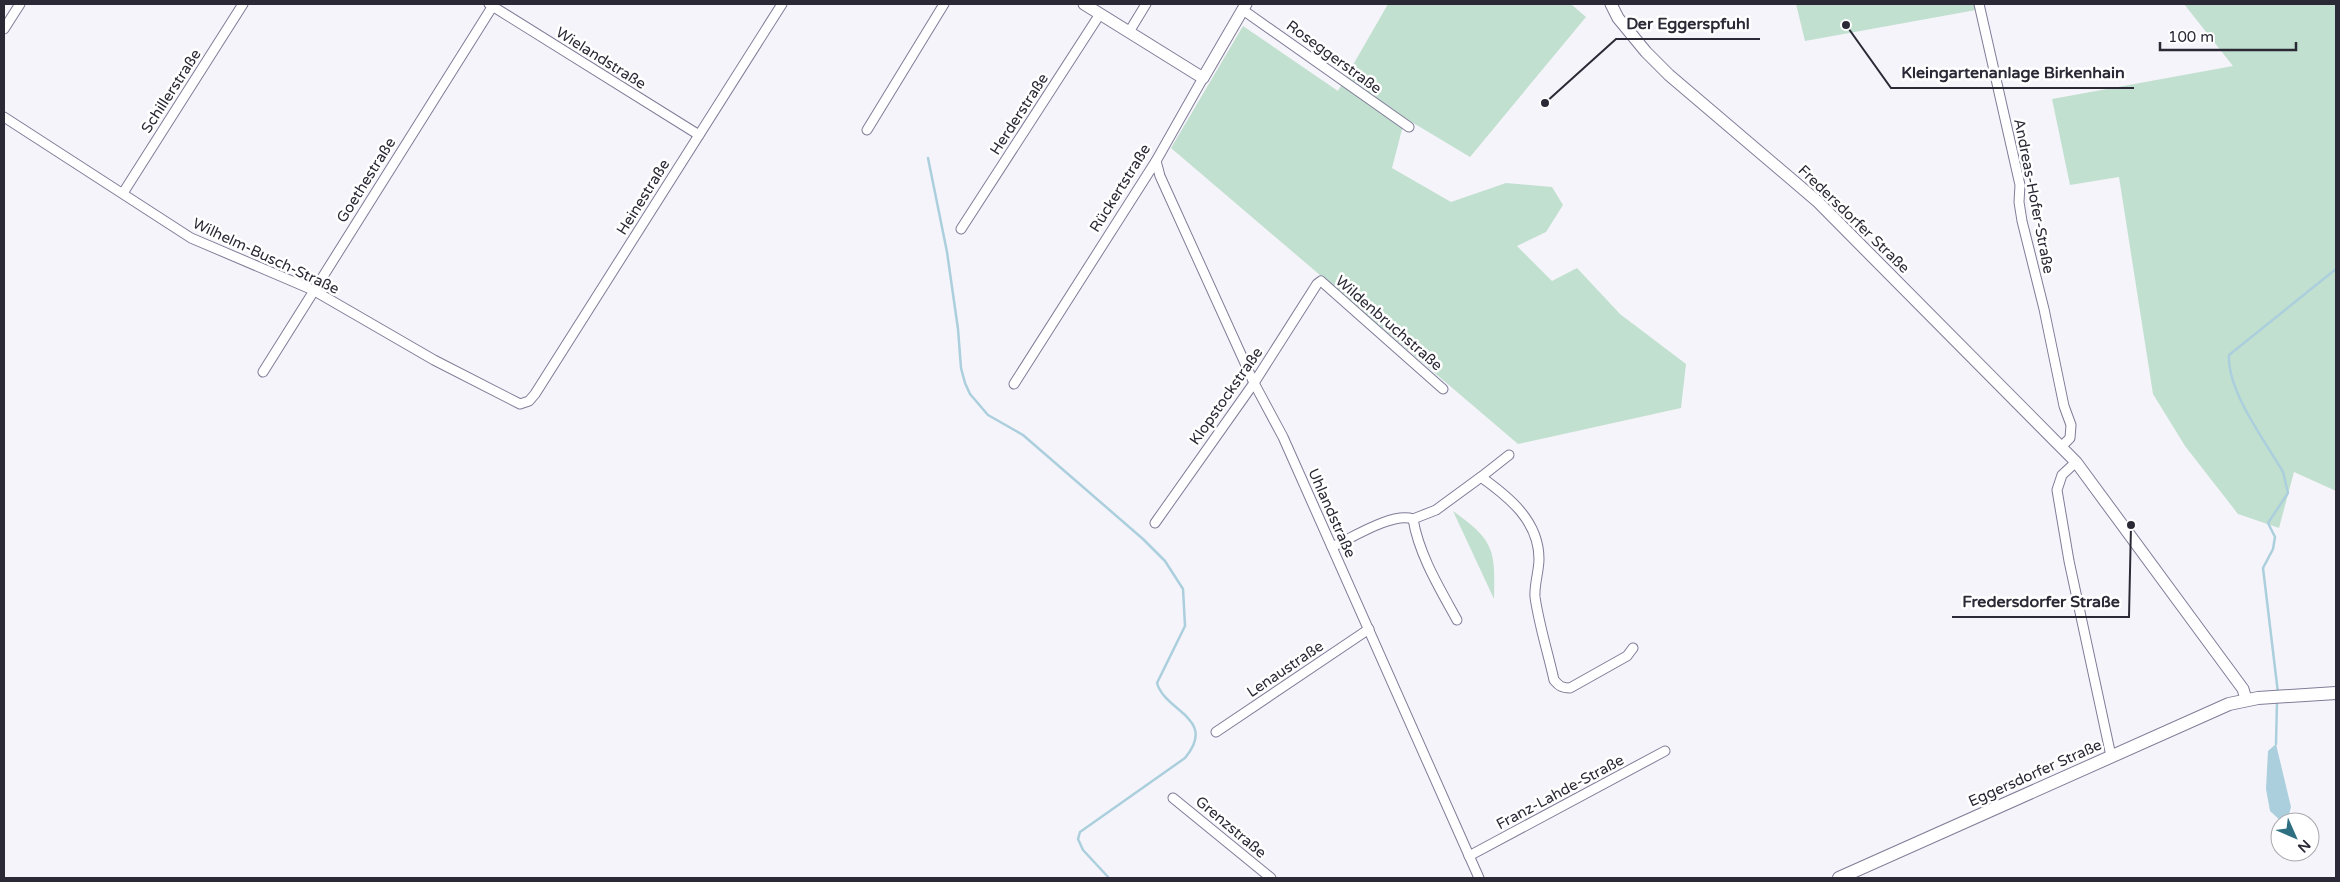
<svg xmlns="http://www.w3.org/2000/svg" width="2340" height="882" font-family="'Varela Round',sans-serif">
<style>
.green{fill:#c2e0cf}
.water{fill:#abcfdd}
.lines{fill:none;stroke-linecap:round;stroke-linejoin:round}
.stream{stroke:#abcfdd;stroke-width:2.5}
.minor-casing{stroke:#817c98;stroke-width:11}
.tertiary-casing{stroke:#817c98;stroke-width:13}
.secondary-casing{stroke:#817c98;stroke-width:14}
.minor{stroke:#fff;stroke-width:9}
.tertiary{stroke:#fff;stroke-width:11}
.secondary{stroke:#fff;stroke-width:12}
.labels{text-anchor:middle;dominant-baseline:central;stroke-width:5;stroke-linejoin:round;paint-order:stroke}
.street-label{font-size:15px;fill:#2b2935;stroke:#fff}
.leader{fill:none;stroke:#2b2935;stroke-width:2}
.callout-dot{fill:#2b2935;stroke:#fff;stroke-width:2}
.callout-label{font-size:16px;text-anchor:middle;font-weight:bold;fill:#2b2935;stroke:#fff;stroke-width:5;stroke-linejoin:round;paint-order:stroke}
</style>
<rect width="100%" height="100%" fill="#f5f4fa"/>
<g class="green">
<path d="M1388 4H1571L1586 17 1470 157 1405 118 1392 168 1451 202 1506 183 1552 187 1563 205 1546 232 1517 246 1552 281 1577 268 1620 314 1686 364 1681 408 1518 444 1171 148 1243 26 1338 91Z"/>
<path d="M1796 4H1974L1976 10 1805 41Z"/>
<path d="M2184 4H2336V491L2294 472 2279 528 2238 514 2185 446 2153 394 2119 177 2070 185 2052 99 2233 66Z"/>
<path d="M1453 511C1495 541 1495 550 1494 599Z"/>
</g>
<path class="water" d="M2276 744 2291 807 2287 822H2282L2270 811 2266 789 2268 751Z"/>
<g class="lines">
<g class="stream">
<path d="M928 158 947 252 958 329 961 368 965 383 970 394 988 415 1023 435 1143 539 1165 561 1183 589 1185 626 1157 683C1165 712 1218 718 1185 758L1080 832 1078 839 1083 850 1109 878"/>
<path d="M2278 693 2263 568 2273 549 2275 537 2268 523 2288 493 2283 472C2265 441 2227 391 2229 355L2336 269"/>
<path d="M2276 744 2277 701"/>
</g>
<defs>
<g id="minor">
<path d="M489 4 699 135"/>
<path d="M1979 4 2020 185 2019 202 2022 221 2044 309 2064 406 2071 425 2070 438 2061 447"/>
<path d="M1243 10 1409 127"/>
<path d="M4 29 20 4"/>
<path d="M1129 32 1146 4"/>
<path d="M4 117 191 238 313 290 434 360 520 404 529 401 535 394 782 4"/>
<path d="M867 130 944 4"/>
<path d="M1156 161 1160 176 1254 383 1283 437 1479 878"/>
<path d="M123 193 243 4"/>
<path d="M961 229 1100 14"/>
<path d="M263 372 494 4"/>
<path d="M1014 384 1156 161 1203 78"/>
<path d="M2076 462 2062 475 2057 490 2069 561 2111 756"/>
<path d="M1481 477 1509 455"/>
<path d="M1413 519C1419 555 1440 589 1457 620"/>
<path d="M1155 523 1254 383 1317 284 1321 281 1443 389"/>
<path d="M1332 547C1352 538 1392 512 1413 519L1436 510 1481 477C1509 497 1539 521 1539 559 1539 571 1534 585 1535 597 1539 625 1548 653 1554 680 1559 686 1562 688 1570 688L1627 656 1633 648"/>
<path d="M1216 732 1369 629"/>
<path d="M1173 798 1271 878"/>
<path d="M1469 856 1665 751"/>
</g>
<g id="tertiary">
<path d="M1084 4 1203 78 1246 4"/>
<path d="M1611 4 1618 18 1646 52 1669 75 1817 201 2076 462 2243 689 2246 699"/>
</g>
<path id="secondary" d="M1839 878 2229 704 2258 698 2336 693"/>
</defs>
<use href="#minor" class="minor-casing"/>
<use href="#tertiary" class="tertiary-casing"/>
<use href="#secondary" class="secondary-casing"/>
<use href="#minor" class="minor"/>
<use href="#tertiary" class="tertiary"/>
<use href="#secondary" class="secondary"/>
</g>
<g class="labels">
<g class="street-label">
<text transform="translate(1334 57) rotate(36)">Roseggerstraße</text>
<text transform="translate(601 58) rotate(32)">Wielandstraße</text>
<text transform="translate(171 91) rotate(-57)">Schillerstraße</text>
<text transform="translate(1019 114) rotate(-57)">Herderstraße</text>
<text transform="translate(366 180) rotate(-58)">Goethestraße</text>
<text transform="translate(1120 188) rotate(-58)">Rückertstraße</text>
<text transform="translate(2034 196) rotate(79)">Andreas-Hofer-Straße</text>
<text transform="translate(643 197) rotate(-58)">Heinestraße</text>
<text transform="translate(1854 219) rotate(44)">Fredersdorfer Straße</text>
<text transform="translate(266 256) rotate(25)">Wilhelm-Busch-Straße</text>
<text transform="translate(1389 323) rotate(41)">Wildenbruchstraße</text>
<text transform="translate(1226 396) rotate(-55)">Klopstockstraße</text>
<text transform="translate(1332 513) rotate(66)">Uhlandstraße</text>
<text transform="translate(1285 669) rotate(-34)">Lenaustraße</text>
<text transform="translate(2035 773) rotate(-24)">Eggersdorfer Straße</text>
<text transform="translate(1560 792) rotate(-28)">Franz-Lahde-Straße</text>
<text transform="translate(1231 827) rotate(40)">Grenzstraße</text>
</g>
</g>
<path class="leader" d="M1545 103L1616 39H1760M1846 25L1891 88H2134M2131 525L2129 617H1952"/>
<g class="callout-dot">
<circle cx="1545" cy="103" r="5"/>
<circle cx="1846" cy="25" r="5"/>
<circle cx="2131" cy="525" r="5"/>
</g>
<g class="callout-label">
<text x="1688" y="29">Der Eggerspfuhl</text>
<text x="2013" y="78">Kleingartenanlage Birkenhain</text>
<text x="2041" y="607">Fredersdorfer Straße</text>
</g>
<rect width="2340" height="882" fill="none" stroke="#2b2935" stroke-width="10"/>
<g transform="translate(2295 837) rotate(135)"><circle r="24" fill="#ffffff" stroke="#aaa9ae"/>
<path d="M0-4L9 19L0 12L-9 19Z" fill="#2e6f82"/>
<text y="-8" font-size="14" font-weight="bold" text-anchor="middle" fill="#2b2935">N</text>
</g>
<path d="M2160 42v8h136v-8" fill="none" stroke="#2b2935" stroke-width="2.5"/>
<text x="2168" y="42" font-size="15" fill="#2b2935" stroke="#ffffff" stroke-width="4" paint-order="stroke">100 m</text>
</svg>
